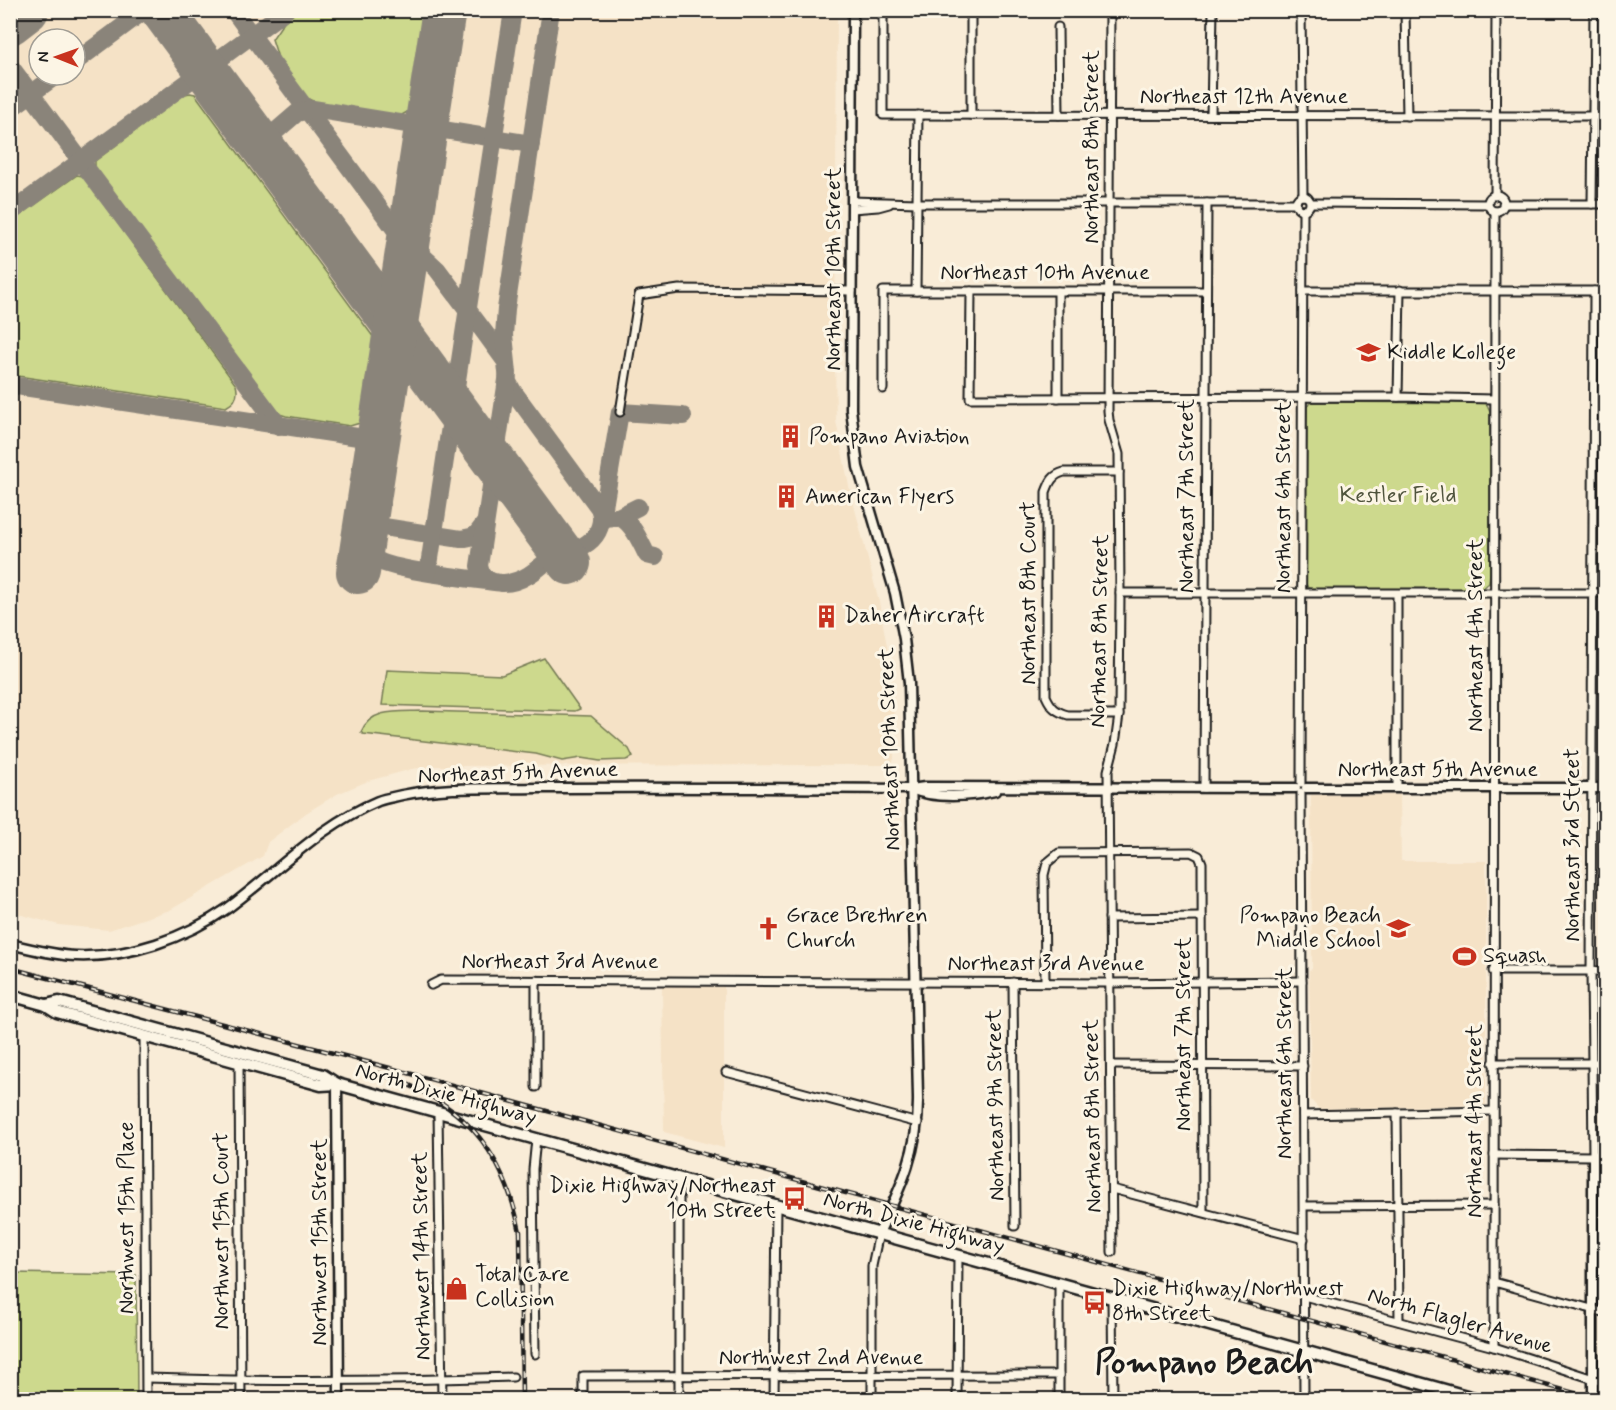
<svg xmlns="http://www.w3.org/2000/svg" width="1616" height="1410" font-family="Mynerve,sans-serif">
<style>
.built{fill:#f5e2c6;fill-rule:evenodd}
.green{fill:#cdd98d;stroke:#747a54;stroke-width:1.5}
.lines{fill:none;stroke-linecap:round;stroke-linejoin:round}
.taxiway{stroke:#8a847a;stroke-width:18}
.runway{stroke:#8a847a;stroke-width:44}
.minor-casing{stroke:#1c1c1c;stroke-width:11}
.tertiary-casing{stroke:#1c1c1c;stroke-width:13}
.secondary-casing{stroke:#1c1c1c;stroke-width:15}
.minor{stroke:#fcf5e5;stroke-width:7}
.tertiary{stroke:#fcf5e5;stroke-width:8}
.secondary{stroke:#fcf5e5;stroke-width:10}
.rail-casing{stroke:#1c1c1c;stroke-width:4.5}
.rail{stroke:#fcf5e5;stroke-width:2;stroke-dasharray:7;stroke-linecap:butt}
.labels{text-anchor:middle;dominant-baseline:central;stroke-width:6;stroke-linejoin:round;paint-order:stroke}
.street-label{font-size:22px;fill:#1c1c1c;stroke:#fcf5e5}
.poi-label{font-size:22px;fill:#1c1c1c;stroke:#fcf5e5;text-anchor:start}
.park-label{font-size:22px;fill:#51553e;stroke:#fcf5e5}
.town-label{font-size:34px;font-weight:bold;fill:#1c1c1c;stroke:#fcf5e5}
</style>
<rect width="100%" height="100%" fill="#f9ecd7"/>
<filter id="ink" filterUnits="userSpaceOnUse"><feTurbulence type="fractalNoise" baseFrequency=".0167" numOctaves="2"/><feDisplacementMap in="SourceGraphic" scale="12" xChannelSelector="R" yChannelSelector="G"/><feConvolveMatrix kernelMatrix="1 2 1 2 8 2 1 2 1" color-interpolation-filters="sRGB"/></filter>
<g filter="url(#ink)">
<g class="built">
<path d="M10 11H837L835 356 836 421 849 486 879 602 893 680 894 759 890 765 434 766 412 769 368 781 337 794 306 813 268 842 263 856 170 910 109 930 59 925 11 912ZM39 39H75V75H39Z"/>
<path d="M1311 795H1400L1401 861H1486V1105L1319 1109 1311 1100 1309 970 1312 969Z"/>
<path d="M662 986 724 987V1148L664 1132Z"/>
</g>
<g class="green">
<path d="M298 10 427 11 411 110 400 116 318 103 308 99 279 61 272 39 285 20Z"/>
<path d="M874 10H1104V15L874 13Z"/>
<path d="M190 93 195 94 377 342 366 416 360 423 350 426 286 416 276 413 95 168V161L185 94Z"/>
<path d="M77 175 83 176 236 385C239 395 236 402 226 407L11 375V222Z"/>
<path d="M1312 402 1486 403 1490 411V573L1489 583 1482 589H1313L1308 588 1305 582 1307 407Z"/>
<path d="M544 658 580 709 575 711 382 705 387 670 502 675Z"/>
<path d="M423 711 591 716 629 749 633 757 626 760 600 761 581 758 562 761 536 754 363 734 361 732C371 707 401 712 423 711Z"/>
<path d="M1600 979H1605V1056H1599Z"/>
<path d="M11 1273 136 1275 137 1399H11Z"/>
</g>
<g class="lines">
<g class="taxiway">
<path d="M233 10 397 232 437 269 485 333 506 362 508 382 513 391 599 508C610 534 575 563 553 541"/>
<path d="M75 62 145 10"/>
<path d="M10 66 279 426"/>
<path d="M10 109 57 75"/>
<path d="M261 144 297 113 313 109 531 144"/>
<path d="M10 213 286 10"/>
<path d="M10 385 378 440"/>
<path d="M368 507 371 517 384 527 461 539 475 536 485 523"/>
<path d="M618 517 638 507"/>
<path d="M365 529C365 540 367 551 376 559 388 570 481 580 502 583 525 584 544 563 560 550"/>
<path d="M655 557 647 555C641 544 632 519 617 517 612 517 606 518 602 519L620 412 683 416"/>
<path d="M428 572 513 10"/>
<path d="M491 581 482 576 479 566 508 373 504 335 506 309 551 10"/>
</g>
<g class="runway">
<path d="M162 10 569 563"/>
<path d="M10 23 27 10"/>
<path d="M358 572 444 10"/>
</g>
<defs>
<g id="minor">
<path d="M1110 10 1108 411 1109 420 1119 454 1120 593 1119 715 1115 744 1108 771 1112 1252"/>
<path d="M1301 10 1303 196"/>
<path d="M1405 10 1407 116"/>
<path d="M883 18V115L1606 116"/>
<path d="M1058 27 1059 115"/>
<path d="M971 115V16"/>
<path d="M1211 115 1213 10"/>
<circle cx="1496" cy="203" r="8"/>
<circle cx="1303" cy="203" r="7"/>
<path d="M1495 196 1496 10"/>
<path d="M852 201 917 203H1296"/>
<path d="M1311 203 1488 204"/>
<path d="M1503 204H1606"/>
<path d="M1592 204 1594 10"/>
<path d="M852 209 878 207 889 204"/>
<path d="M916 291 918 115"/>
<path d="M971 291 970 398 1398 397 1494 399"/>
<path d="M1303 291H1606"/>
<path d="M883 389V291H1206"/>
<path d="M1398 397 1400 290"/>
<path d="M1058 398V291"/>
<path d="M620 412 639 295 679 289 852 291"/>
<path d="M1120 593H1606"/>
<path d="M1397 594V788"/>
<path d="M1119 715H1068C1056 712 1051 707 1046 696V492C1050 481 1053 475 1064 472H1119"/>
<path d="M1301 783 1303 210"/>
<path d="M1204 788 1207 203"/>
<path d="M1301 793 1304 1400"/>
<path d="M1109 918 1202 917"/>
<path d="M1493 971H1606"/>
<path d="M536 980V1087"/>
<path d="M1013 982 1015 1226"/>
<path d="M1045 982 1044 875 1047 863 1059 853 1191 852 1199 856 1202 863 1203 1212"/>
<path d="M431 985 441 980 1110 983 1302 981"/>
<path d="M144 1036 146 1400"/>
<path d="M239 1063 241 1400"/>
<path d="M1493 1063H1606"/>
<path d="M1111 1065 1303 1066"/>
<path d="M726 1072 918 1123"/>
<path d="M438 1112 442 1400"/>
<path d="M1397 1113 1399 1321"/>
<path d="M1303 1115 1493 1111"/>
<path d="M1494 1155 1593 1156 1591 971 1594 291"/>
<path d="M1112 1189 1304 1239"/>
<path d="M1304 1206 1494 1205"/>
<path d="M1494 1282 1606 1313"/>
<path d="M1059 1283V1400"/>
<path d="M1304 1296 1494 1347 1606 1383"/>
<path d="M1112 1298 1113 1400"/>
<path d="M1494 1347 1495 211"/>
<path d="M535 1354 533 1169 536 1139"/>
<path d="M147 1378C269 1382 391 1381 513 1377"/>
<path d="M583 1400V1376L1059 1375"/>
<path d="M679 1400V1179"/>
<path d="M774 1400 776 1205"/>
<path d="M872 1400V1266L879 1233"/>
<path d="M957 1400 958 1255"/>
</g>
<g id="tertiary">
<path d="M853 10 851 409 858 467 895 593 904 639 909 683 918 1097C919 1150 901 1187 879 1233"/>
<path d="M1306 788H1606"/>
<path d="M911 789C935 799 969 797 995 791"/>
<path d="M10 944C32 949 54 955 76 956 129 958 185 938 228 908 278 871 320 825 378 801 386 798 394 797 402 795 447 786 493 789 539 788 663 787 787 788 911 789L925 787 1296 788"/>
<path d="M337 1084 339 1400"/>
<path d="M1593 1400V1156L1606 1155"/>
</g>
<g id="secondary">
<path d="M10 995 46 1005 57 1012 321 1085 337 1084 1481 1400"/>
<path d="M46 1005 59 1002 323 1075 337 1084"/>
</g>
</defs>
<use href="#minor" class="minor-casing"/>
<use href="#tertiary" class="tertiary-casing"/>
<use href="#secondary" class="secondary-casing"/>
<use href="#minor" class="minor"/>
<use href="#tertiary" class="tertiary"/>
<use href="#secondary" class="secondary"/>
<defs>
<g id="rail">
<path d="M10 968 390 1068 1600 1400"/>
<path d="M378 1073C461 1100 503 1147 520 1232L522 1400"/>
</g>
</defs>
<use href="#rail" class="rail-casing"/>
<use href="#rail" class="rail"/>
</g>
</g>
<defs>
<symbol id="school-bare" viewBox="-9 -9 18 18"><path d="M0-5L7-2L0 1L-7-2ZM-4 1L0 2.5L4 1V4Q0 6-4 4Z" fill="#c8321e" stroke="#fcf5e5" stroke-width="2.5" paint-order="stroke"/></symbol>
<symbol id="building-bare" viewBox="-9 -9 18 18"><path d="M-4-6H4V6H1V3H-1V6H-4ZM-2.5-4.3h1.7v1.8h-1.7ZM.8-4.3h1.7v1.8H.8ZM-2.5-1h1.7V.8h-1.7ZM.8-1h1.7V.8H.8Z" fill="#c8321e" stroke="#fcf5e5" stroke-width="2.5" paint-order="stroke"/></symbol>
<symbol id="church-bare" viewBox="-9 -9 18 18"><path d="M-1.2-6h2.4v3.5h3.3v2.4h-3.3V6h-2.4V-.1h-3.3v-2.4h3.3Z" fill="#c8321e" stroke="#fcf5e5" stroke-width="2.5" paint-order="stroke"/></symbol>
<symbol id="stadium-bare" viewBox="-9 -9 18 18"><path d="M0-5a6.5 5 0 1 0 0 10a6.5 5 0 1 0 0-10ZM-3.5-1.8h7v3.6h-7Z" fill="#c8321e" stroke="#fcf5e5" stroke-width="2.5" paint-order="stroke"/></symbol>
<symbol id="bus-bare" viewBox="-9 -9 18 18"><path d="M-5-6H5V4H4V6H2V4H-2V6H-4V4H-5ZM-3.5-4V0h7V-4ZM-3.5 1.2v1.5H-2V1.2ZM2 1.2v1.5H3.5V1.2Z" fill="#c8321e" stroke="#fcf5e5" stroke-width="2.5" paint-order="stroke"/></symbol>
<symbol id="shop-bare" viewBox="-9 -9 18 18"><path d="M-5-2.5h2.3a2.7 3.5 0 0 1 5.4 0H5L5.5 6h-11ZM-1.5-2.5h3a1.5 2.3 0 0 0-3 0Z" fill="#c8321e" stroke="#fcf5e5" stroke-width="2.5" paint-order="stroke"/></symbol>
</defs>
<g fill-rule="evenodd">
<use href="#school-bare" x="1352" y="336" width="33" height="33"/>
<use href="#building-bare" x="774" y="420" width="33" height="33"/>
<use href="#building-bare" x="770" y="480" width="33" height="33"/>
<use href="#building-bare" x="810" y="600" width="33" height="33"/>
<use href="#church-bare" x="752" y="912" width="33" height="33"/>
<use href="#school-bare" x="1382" y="912" width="33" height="33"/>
<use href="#stadium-bare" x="1448" y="940" width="33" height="33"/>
<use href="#bus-bare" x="778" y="1182" width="33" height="33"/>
<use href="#shop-bare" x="440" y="1272" width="33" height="33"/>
<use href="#bus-bare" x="1078" y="1286" width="33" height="33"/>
</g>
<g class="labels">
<g class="street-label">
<text x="1244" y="97">Northeast 12th Avenue</text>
<text transform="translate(1092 147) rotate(-90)">Northeast 8th Street</text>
<text transform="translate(834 269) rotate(-90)">Northeast 10th Street</text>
<text x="1045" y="273">Northeast 10th Avenue</text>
<text transform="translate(1187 496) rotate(-90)">Northeast 7th Street</text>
<text transform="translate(1284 497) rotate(-90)">Northeast 6th Street</text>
<text transform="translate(1029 593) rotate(-90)">Northeast 8th Court</text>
<text transform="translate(1100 631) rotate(-89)">Northeast 8th Street</text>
<text transform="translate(1476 635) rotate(-90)">Northeast 4th Street</text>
<text transform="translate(890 749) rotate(-92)">Northeast 10th Street</text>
<text x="1438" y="770">Northeast 5th Avenue</text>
<text transform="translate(518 773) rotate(-2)">Northeast 5th Avenue</text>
<text transform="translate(1573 845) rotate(-90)">Northeast 3rd Street</text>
<text x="560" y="962">Northeast 3rd Avenue</text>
<text x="1046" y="964">Northeast 3rd Avenue</text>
<text transform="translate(1184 1034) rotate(-90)">Northeast 7th Street</text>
<text transform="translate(1285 1063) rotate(-90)">Northeast 6th Street</text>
<text transform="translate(446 1094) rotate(15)">North Dixie Highway</text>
<text transform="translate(996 1105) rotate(-91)">Northeast 9th Street</text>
<text transform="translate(1093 1116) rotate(-91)">Northeast 8th Street</text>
<text transform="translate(1475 1121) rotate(-90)">Northeast 4th Street</text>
<text transform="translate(127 1218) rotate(-90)">Northwest 15th Place</text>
<text transform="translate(914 1223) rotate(15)">North Dixie Highway</text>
<text transform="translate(222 1231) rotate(-90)">Northwest 15th Court</text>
<text transform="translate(320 1242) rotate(-90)">Northwest 15th Street</text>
<text transform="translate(422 1256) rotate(-91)">Northwest 14th Street</text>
<text transform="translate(1460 1321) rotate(16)">North Flagler Avenue</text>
<text x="821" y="1358">Northwest 2nd Avenue</text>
</g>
<g class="poi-label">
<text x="1387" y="353">Kiddle Kollege</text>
<text x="809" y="437">Pompano Aviation</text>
<text x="805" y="497">American Flyers</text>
<text x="844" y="616">Daher Aircraft</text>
<text x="786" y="916">Grace Brethren<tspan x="786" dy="25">Church</tspan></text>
<text x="1381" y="916" text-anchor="end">Pompano Beach<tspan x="1381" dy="25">Middle School</tspan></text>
<text x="1483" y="956">Squash</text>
<text x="776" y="1186" text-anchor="end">Dixie Highway/Northeast<tspan x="776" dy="25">10th Street</tspan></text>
<text x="475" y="1275">Total Care<tspan x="475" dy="25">Collision</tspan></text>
<text x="1112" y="1289">Dixie Highway/Northwest<tspan x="1112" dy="25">8th Street</tspan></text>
</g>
<g class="park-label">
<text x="1398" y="496">Kestler Field</text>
</g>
<g class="town-label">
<text x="1204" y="1363">Pompano Beach</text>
</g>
</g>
<rect width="1616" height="1410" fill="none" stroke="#fcf5e5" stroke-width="36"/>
<rect x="18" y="18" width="1580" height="1374" fill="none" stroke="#1c1c1c" stroke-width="2" filter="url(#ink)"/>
<g transform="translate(57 57) rotate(271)"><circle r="28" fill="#fcf5e5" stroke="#a29e95" stroke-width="1.5"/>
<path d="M0-4.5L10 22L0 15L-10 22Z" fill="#c8321e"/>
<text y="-9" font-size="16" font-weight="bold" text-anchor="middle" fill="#1c1c1c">N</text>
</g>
</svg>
